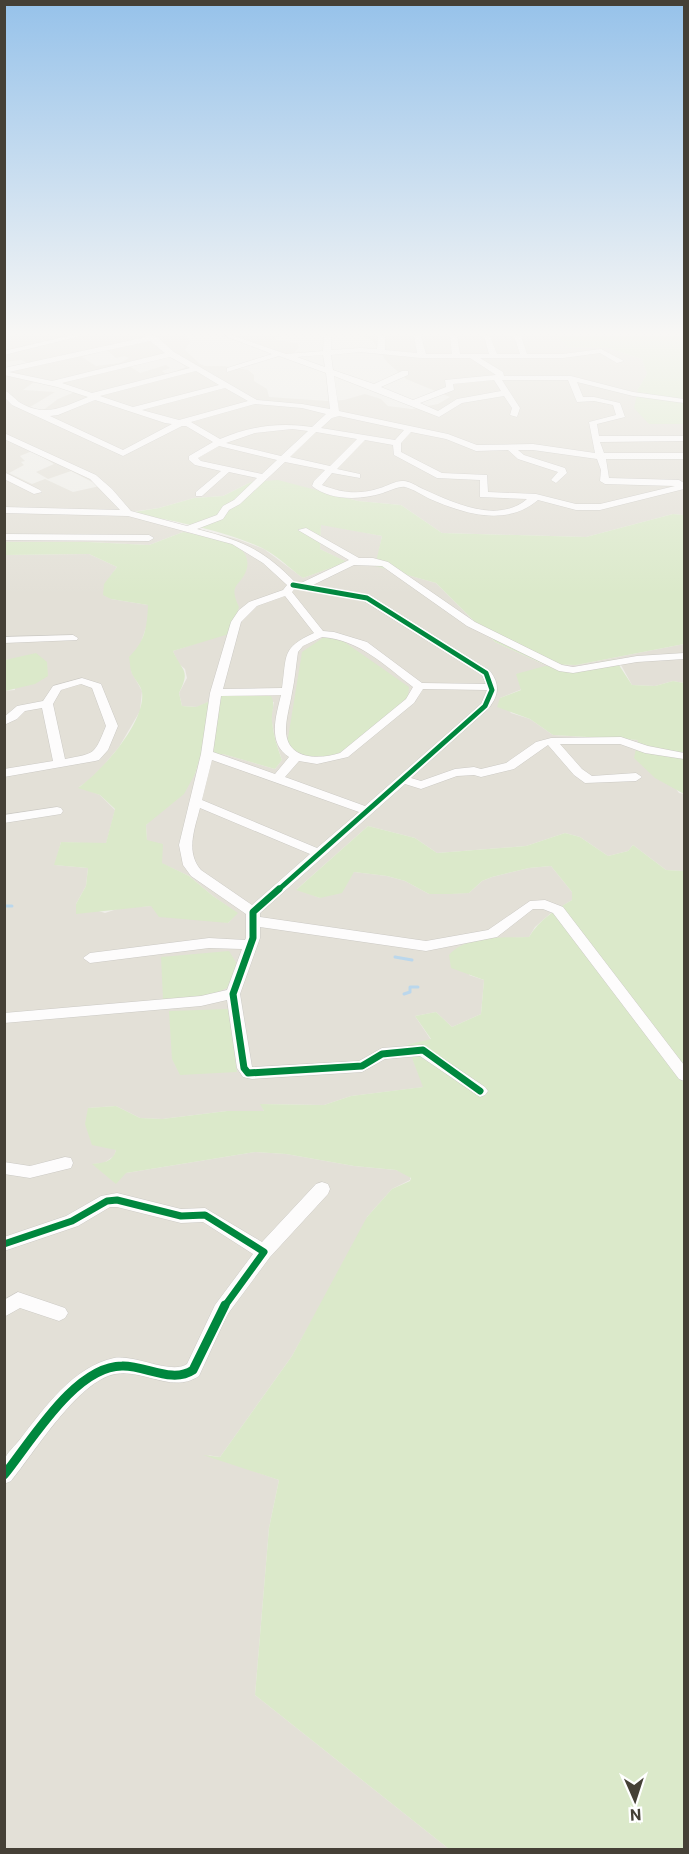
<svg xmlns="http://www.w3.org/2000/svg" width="689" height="1854" font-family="Roboto,sans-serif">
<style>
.residential{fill:#e3e0d7;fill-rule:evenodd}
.green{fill:#dbe9ca}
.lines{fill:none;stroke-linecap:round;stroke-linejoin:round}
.stream{stroke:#bbd7ec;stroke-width:3}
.minor-casing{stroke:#cccac5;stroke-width:1}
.minor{fill:#fdfcfc;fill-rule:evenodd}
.cycleway-far2-casing{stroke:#fff;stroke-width:8}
.cycleway-far1-casing{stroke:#fff;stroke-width:10}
.cycleway-casing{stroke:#fff;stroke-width:13}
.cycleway-far2{stroke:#00873e;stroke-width:5}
.cycleway-far1{stroke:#00873e;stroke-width:7}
.cycleway{stroke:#00873e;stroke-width:9}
</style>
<rect width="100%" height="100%" fill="#efeee9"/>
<g class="residential">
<path d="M5 336H185L190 341 185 350 200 364 205 366H223L248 370 254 375V381L267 389 269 397 327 401 344 400 365 394 381 399 388 406 412 409 438 404 450 397 406 379 387 362 373 341 362 336H556L569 347H605L642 359 647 374 638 389 649 424H684V515L673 514 586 537 442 533 401 505 358 501 321 491 251 482 223 496 194 498 159 508 131 512 237 539 264 549 303 578 346 562 320 549 321 524 382 536 376 566 436 583 495 642 543 664 576 665 684 644V683L673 681 655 686 632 685 621 665 595 663 574 668 500 698 511 713 530 719 553 735 638 740 679 793 684 794V871L666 870 633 845 628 851 608 856 580 837 565 833 526 846 437 853 415 838 368 826 297 889 320 898 354 872 387 876 405 881 429 894 469 893 482 881 492 877 529 868 551 866 572 892V900L551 913 535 927 529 937 476 940 469 975 484 980 481 1014 452 1027 436 1012 415 1016 431 1040 407 1045 424 1087 351 1096 324 1105 261 1104 264 1111H227L162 1119 140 1118 116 1106 88 1108 116 1150 114 1156 104 1163 93 1164 126 1173 255 1152 286 1154 354 1166 396 1170 410 1175V1180L392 1189 367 1217 366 1223 292 1356 220 1457 207 1455 279 1480 269 1528 255 1695 449 1849H5L4 691 15 690 11 659 5 660V555L89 554 117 567 105 584 111 599 148 605V622L131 671 142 691 140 711 119 747 94 777 79 787 100 795 115 810 106 844 61 842 55 865 88 868 86 886 76 904 105 913 120 908 151 906 228 923 237 913 213 896 189 876 161 863 147 841 146 825 195 774 200 754H223L275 769 282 760 275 739 271 717 274 702 222 696 197 707 182 706 179 693 187 678 185 669 178 663 173 651 191 645 233 595 235 585 246 570 183 532 149 545 88 542H5V369L30 364 21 360 5 362ZM107 350 116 358 124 356 129 358 120 363 96 366 82 357ZM170 355 186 367 174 372 177 374 169 376 162 371 170 368 166 365 140 373 128 365ZM34 382 64 389 75 392 58 399 42 411 30 407 55 392 23 390ZM32 451 54 464 36 472 48 479 71 471 100 486 73 492 45 479 32 484 9 473 24 465 21 462 25 461 20 456Z"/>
<path d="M221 336H279L273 339 297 343 299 347 294 353 279 355Z"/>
</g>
<g class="green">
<path d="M556 336H684V424H649L634 408 638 389 647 374 642 359 605 347H569Z"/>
<path d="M278 480 358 501 401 505 442 533 586 537 673 514 684 515V644L576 665 543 664 495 642 436 583 375 566 382 536 321 525 320 549 347 562 303 578C290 569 277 555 262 548 226 531 168 519 128 513L159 508 194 498 223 496 251 482Z"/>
<path d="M183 532C203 536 253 539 247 568 242 587 227 582 239 607L229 634 173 651C182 672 191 669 179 693L182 706 196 707 222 696H271C276 705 271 711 272 721 273 734 277 747 282 760L275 769 223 754H201L195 774 184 794 146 825 147 840 163 844 162 863 189 876 213 896 238 913 228 923 159 917 151 906 76 914V904L86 886 88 868 54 865 61 842 106 843 115 809 100 795 78 788C101 772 146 722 142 692 141 685 133 678 131 671 130 667 130 662 129 657 145 641 147 628 148 605L111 599 103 595 104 584 117 567 89 554 5 555V542H88L149 545Z"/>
<path d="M324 637 343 641 409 687 408 697C392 711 347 753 330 757 314 760 298 755 287 744L302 652Z"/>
<path d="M36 653 47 662 48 676 35 684 5 691V660Z"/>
<path d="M615 659 632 685 655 686 673 681 684 683V794L655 778 634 758 638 740 553 735 530 719 497 707 500 698 521 690 516 674 545 666 574 668Z"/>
<path d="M368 826 415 838 437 853 526 846 565 833 580 837 608 856 628 851 633 845 666 870 684 871V1849H449L255 1695 269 1528 279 1480 203 1455 220 1457 292 1356 367 1217 392 1189 410 1181 411 1178 396 1170 354 1166 286 1154 255 1152 126 1173 116 1184 92 1164C103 1163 113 1162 116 1150L92 1145 85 1124 88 1108 116 1106 140 1118 162 1119 227 1111H264L260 1104 324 1105 351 1096 423 1087 407 1045 431 1039 415 1016 436 1012 452 1027 481 1014 484 980 451 968 449 955C468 934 502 938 529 937 539 920 555 910 572 900V892L551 866 529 868 492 877 482 881 469 893 451 894H429L405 881 387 876 354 872 342 893 320 898 296 890Z"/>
<path d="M229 951 237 964 227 988C208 998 185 997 163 999L161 957Z"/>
<path d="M228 1009 237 1072 180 1075 172 1059 169 1011Z"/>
</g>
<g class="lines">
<g class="stream">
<path d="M4 906H12"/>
<path d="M395 957 412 960"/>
<path d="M404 994 410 992V987H418"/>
</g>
<defs>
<g id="minor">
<path d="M68 336H80L4 355V351Z"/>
<path d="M146 336H156L174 352 257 400 302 404 330 409 326 373 279 356 227 372V368L272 354 225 336H234L286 354 323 351 324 336H331V350L360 348 377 349 378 336H385V350L417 353 414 336H421L426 354H452L450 336H457L460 354H489L484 336H490L497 354H520L514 336H521L527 354H563L601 349 624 361 617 363 600 353 563 358H480L503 372 504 376H571L633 392 684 399V403L633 396 577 382 583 397H594L620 403 625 417 597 424 599 436H684V441L600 442 604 453H684V459H606L609 478 679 480 684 483V489L600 510H576L538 500C506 527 465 514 430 499 422 495 413 489 405 487 399 486 389 491 383 493 361 500 331 501 312 486L314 481 325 470 285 462 240 504 229 510 223 519 197 529C242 541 262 548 296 583H301L349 560 298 530 306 528 359 558H373L388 562 475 622 562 665 573 667 637 656 684 653V659L637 662 573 673 559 671 467 626 382 566 354 565 313 585 371 596 490 671C500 684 499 695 489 708L411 778 421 781 455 769 474 767 481 769 506 763 536 742 551 738 621 737 648 746 684 753V759L645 753 620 744H560L582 769 592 776 636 773 642 777 636 781 585 783 574 775 548 745 514 769 481 777 474 775 457 776 421 789 405 784 260 913V917L426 941 488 930 530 901 545 900 563 907 684 1065V1081L679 1079 553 913 543 909H533L497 937 426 951 260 927V938L240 994 252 1067 359 1061 382 1048 423 1045 485 1087 488 1091 485 1095 480 1097 420 1056 385 1059 362 1072 252 1079 243 1077 237 1068 227 1000 201 1006 4 1023V1013L201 996 227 990 242 949 209 948 90 963 83 958 90 953 209 938 245 940 246 938V914L191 876 183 865 179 845 201 754 210 693 231 622 239 610 249 602 283 590 287 585 263 563 232 544 128 516 4 513V507L120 510 90 479 4 439V433L96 475 112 489 131 511 187 526 217 515 223 506 234 500 257 478 229 472 202 496H196V492L221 471 195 465 189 460V456L213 442 186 426H182L123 456 12 405 4 397V390C10 393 14 398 19 402 46 418 62 407 88 397L57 387 4 375V368L146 337ZM150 341 165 353 52 381 9 372ZM360 352 421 358H470L496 375 445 380 446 387 413 400 381 387 408 375V371H402L374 384 333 370 331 355ZM323 355 325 367 297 357ZM170 357 190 368 92 393 62 383ZM196 371 219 385 133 407 100 396ZM334 376 439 417 462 403 504 396 512 408 510 415 517 417 520 408 502 380H568L577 402 594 401 613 405 616 415 589 422 595 453 533 444 477 445 448 434 339 411ZM494 380 501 391 457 399 438 411 420 403 454 390 453 384ZM225 388 248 401 179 420 142 410ZM95 400 165 423 172 424 123 450 50 416 58 415ZM255 404 302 408 326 414 312 427C280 422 250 426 220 439L191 422ZM339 416 404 430 395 440 321 428 332 418ZM292 429 308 431 281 456 226 443 255 433ZM316 432 357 439 330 466 290 457ZM411 432 446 439 476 451 508 450 518 459 558 472 551 480 556 483 567 473 565 468 524 455 518 450H533L597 459 601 470 600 481 605 484 675 486 600 504H576L536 494 488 492 487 475 442 473 401 452V443ZM365 440 393 445 394 455 437 478 480 480V497L527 499C498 524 454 503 423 489 417 486 408 480 402 481 395 481 387 486 380 488 359 495 342 493 322 485L332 473 360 478V474L337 469ZM219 446 277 460 262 474 201 461 198 458ZM295 588 364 601 482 675 486 684 422 683 367 642 334 632 323 631 292 592ZM285 596 314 633C281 648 287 655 282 688L223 689 241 622 257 606ZM322 637C360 640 384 665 413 687L406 699 340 753C319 760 286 760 286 730 286 718 290 705 292 693 295 679 296 665 298 652L303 646ZM423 689 487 690 481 704 365 806 285 777 299 761 317 764 348 757 414 703ZM281 695C276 716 267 743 289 757L275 774 213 752 221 696ZM212 760 359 812 317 848 202 800ZM200 808 310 854 252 905 201 870C185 852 195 828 200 808Z"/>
<path d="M4 472 40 490 42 492 34 494 4 479Z"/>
<path d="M4 534 149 535 154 538 149 541 4 540Z"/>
<path d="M73 635 78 638 77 640 4 643V637Z"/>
<path d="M82 678 101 684 118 726 108 750 99 760 95 761 4 777V769L53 761 42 708 25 711 17 719 4 725V717L17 706 43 701 53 686ZM81 684 92 688 106 726C94 755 96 753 65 759L53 704 61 690Z"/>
<path d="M57 807 61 808 63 811 61 814 4 823V815Z"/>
<path d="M65 1157 71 1158 73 1163 71 1168 30 1178 4 1174V1162L30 1166Z"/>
<path d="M322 1182 328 1184 330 1189 328 1194 270 1257 227 1315 199 1376C172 1394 145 1369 115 1374 78 1381 34 1453 11 1481L4 1484C4 1477 3 1467 4 1461 6 1453 16 1445 21 1438 45 1407 73 1367 114 1358 135 1354 171 1375 187 1364L215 1305 253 1254 203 1222 181 1223 117 1207H110L78 1226 4 1251V1237L66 1216 101 1196 117 1193 181 1209 205 1208 262 1242 316 1184Z"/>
<path d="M18 1292 65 1308 68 1313 65 1318 59 1321 20 1308 4 1317V1300Z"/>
</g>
</defs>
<use href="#minor" class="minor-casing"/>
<use href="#minor" class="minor"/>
<defs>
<path id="cycleway-far2" d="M277 891 485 706 492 690 486 673 367 598 293 585"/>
<g id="cycleway-far1">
<path d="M279 889 253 912V938L233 994 244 1068 248 1073 362 1066 382 1054 423 1050 480 1091"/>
<path d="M4 1244 72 1221 107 1201 117 1200 181 1216 205 1215 264 1252 224 1307"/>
</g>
<path id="cycleway" d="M4 1475C31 1442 75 1366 122 1366 145 1365 172 1384 193 1370L225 1305"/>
</defs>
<use href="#cycleway-far2" class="cycleway-far2-casing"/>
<use href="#cycleway-far1" class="cycleway-far1-casing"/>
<use href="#cycleway" class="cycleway-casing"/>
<use href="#cycleway-far2" class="cycleway-far2"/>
<use href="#cycleway-far1" class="cycleway-far1"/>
<use href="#cycleway" class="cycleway"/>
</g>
<linearGradient id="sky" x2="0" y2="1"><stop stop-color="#96c2ea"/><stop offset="0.56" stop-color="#f8f7f5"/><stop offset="1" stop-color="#f8f7f5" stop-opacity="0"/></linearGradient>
<rect width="689" height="595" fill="url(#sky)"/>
<rect width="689" height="1854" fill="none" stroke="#454036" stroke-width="12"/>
<g transform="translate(635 1800) rotate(177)" stroke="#ffffff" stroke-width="4.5" paint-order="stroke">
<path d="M0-4.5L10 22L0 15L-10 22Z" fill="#454036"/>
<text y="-9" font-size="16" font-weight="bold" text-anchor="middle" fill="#454036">N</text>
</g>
</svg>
